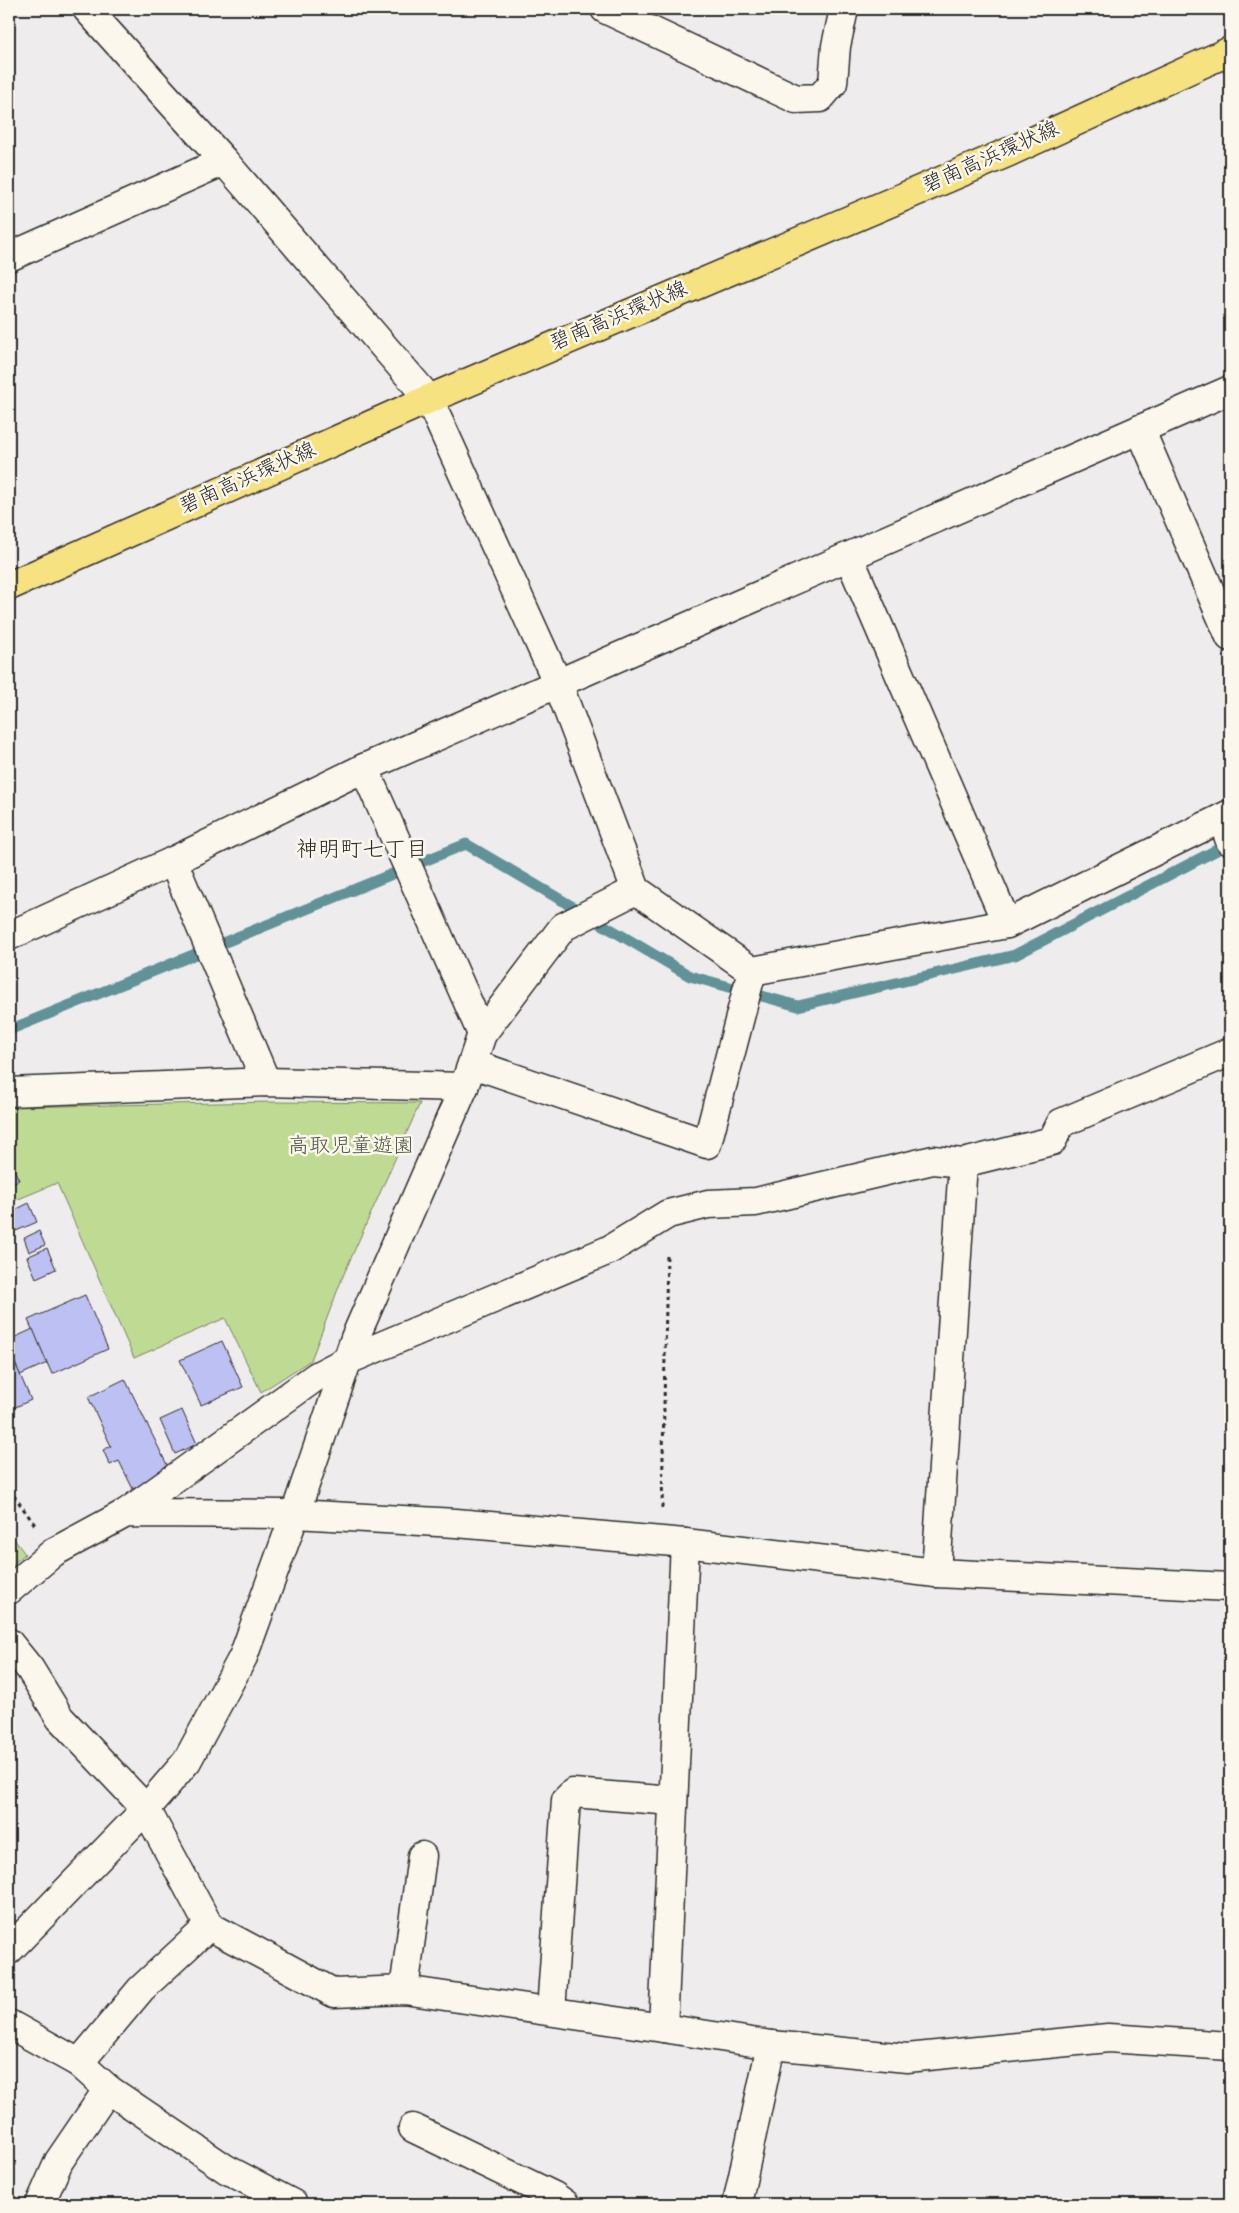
<svg xmlns="http://www.w3.org/2000/svg" width="1239" height="2213" font-family="'Indie Flower','Klee One',sans-serif">
<style>
.green{fill:#bfdb93;stroke:#75835f}
.lines{fill:none;stroke-linecap:round;stroke-linejoin:round}
.stream{stroke:#619298;stroke-width:11}
.building{fill:#bdc0f2;stroke:#2b2b2b}
.minor-casing{stroke:#2b2b2b;stroke-width:31}
.major-casing{stroke:#2b2b2b;stroke-width:31}
.path{stroke:#2b2b2b;stroke-width:3;stroke-dasharray:4 4;stroke-linecap:butt}
.minor{stroke:#fbf7ec;stroke-width:28}
.major{stroke:#f7e281;stroke-width:28}
.labels{text-anchor:middle;dominant-baseline:central;stroke-width:5;stroke-linejoin:round;paint-order:stroke}
.street-label{font-size:21px;fill:#2b2b2b;stroke:#fbf7ec}
.park-label{font-size:21px;fill:#505745;stroke:#fbf7ec}
.neighbourhood-label{font-size:22px;fill:#2b2b2b;stroke:#fbf7ec}
</style>
<rect width="100%" height="100%" fill="#efeced"/>
<filter id="ink" filterUnits="userSpaceOnUse"><feTurbulence type="fractalNoise" baseFrequency=".02" numOctaves="2"/><feDisplacementMap in="SourceGraphic" scale="10" xChannelSelector="R" yChannelSelector="G"/><feConvolveMatrix kernelMatrix="1 2 1 2 8 2 1 2 1" color-interpolation-filters="sRGB"/></filter>
<g filter="url(#ink)">
<g class="green">
<path d="M270 1102 420 1103 343 1276 311 1360 261 1392 225 1318 134 1358 57 1183 9 1203V1107Z"/>
<path d="M9 1532 25 1554 9 1568Z"/>
</g>
<g class="lines">
<path class="stream" d="M9 1030 466 844 690 976 798 1006 1015 955 1230 843"/>
</g>
<g class="building">
<path d="M10 1161 19 1180 9 1184V1162Z"/>
<path d="M29 1203 37 1222 16 1231 9 1213Z"/>
<path d="M39 1231 45 1245 29 1252 24 1238Z"/>
<path d="M47 1248 56 1269 36 1278 27 1257Z"/>
<path d="M85 1295 108 1349 52 1374 28 1320Z"/>
<path d="M33 1329 47 1363 20 1375 9 1349V1340Z"/>
<path d="M222 1341 243 1387 201 1405 180 1360Z"/>
<path d="M9 1349 31 1400 9 1410Z"/>
<path d="M125 1379 170 1471 133 1489 119 1461 110 1465 103 1450 111 1446 88 1397Z"/>
<path d="M182 1410 197 1444 175 1454 160 1420Z"/>
</g>
<g class="lines">
<defs>
<g id="minor">
<path d="M87 9 224 161 429 399 558 684 636 890 752 971 1007 924 1230 814"/>
<path d="M605 9 796 99 820 98 833 83 836 46 844 9"/>
<path d="M9 257 224 161"/>
<path d="M1140 429 1230 637"/>
<path d="M849 557 1007 924"/>
<path d="M364 768 482 1034"/>
<path d="M1222 818 1230 841"/>
<path d="M173 861 266 1082"/>
<path d="M9 936 173 861 364 768 1230 390"/>
<path d="M473 1064 707 1144 752 971"/>
<path d="M9 1092 266 1082 464 1087"/>
<path d="M126 1513 317 1376 348 1360 609 1250 668 1214 708 1204 756 1202 933 1160 963 1163 1052 1141 1061 1123 1230 1052"/>
<path d="M685 1543 663 2028 771 2045 737 2204"/>
<path d="M936 1573 963 1163"/>
<path d="M9 1590 54 1552 126 1513 295 1514 456 1523 685 1543 936 1573 1230 1587"/>
<path d="M9 1643 30 1669 60 1718 146 1809 209 1926 334 1993 404 1990 663 2028"/>
<path d="M9 1950 146 1809 187 1761 243 1657 295 1514 355 1338 464 1087 482 1034 563 927 636 890"/>
<path d="M404 1990 422 1856"/>
<path d="M551 2011 566 1800 573 1793 673 1801"/>
<path d="M9 2024 79 2063 108 2089 226 2169 293 2204"/>
<path d="M771 2045 907 2058 1108 2038 1230 2046"/>
<path d="M79 2063 141 1989 209 1926"/>
<path d="M413 2128 554 2196 565 2204"/>
<path d="M40 2204 59 2161 108 2089"/>
</g>
<path id="major" d="M9 586 429 399 1009 152 1230 51"/>
</defs>
<use href="#minor" class="minor-casing"/>
<use href="#major" class="major-casing"/>
<g class="path">
<path d="M9 1489 35 1525"/>
<path d="M662 1508 667 1252"/>
</g>
<use href="#minor" class="minor"/>
<use href="#major" class="major"/>
</g>
</g>
<g class="labels">
<g class="street-label">
<text transform="translate(991 158) rotate(-24)">碧南高浜環状線</text>
<text transform="translate(619 317) rotate(-23)">碧南高浜環状線</text>
<text transform="translate(248 479) rotate(-24)">碧南高浜環状線</text>
</g>
<g class="park-label">
<text x="351" y="1147">高取児童遊園</text>
</g>
<g class="neighbourhood-label">
<text x="362" y="851">神明町七丁目</text>
</g>
</g>
<rect width="1239" height="2213" fill="none" stroke="#fbf7ec" stroke-width="30"/>
<rect x="15" y="15" width="1209" height="2183" fill="none" stroke="#2b2b2b" stroke-width="2" filter="url(#ink)"/>
</svg>
